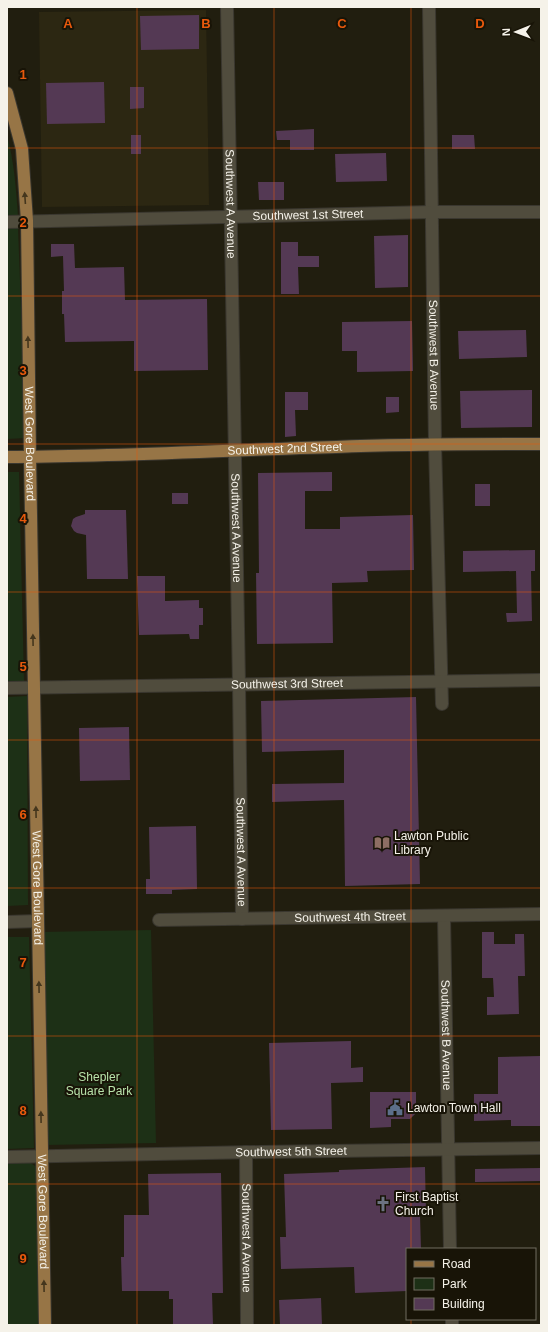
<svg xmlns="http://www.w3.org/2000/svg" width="548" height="1332" font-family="Arial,sans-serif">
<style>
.built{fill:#2c2712}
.green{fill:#1d3016}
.building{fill:#543954}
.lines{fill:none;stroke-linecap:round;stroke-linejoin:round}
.minor-casing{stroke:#3a372f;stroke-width:14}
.major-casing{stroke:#3a372f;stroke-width:14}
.minor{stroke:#504c3d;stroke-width:12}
.major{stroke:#977546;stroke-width:12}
.oneway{fill:#44361d}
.grid{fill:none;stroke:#e8590c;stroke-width:1;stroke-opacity:0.55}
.labels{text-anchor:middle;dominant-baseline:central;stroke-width:4;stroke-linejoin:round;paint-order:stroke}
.street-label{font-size:12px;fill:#f5f2e9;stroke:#181407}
.poi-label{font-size:12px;fill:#f5f2e9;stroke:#181407;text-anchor:start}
.park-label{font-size:12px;fill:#b7e1a9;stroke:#181407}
.grid-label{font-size:13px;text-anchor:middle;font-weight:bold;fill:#e8590c;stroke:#181407;stroke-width:4;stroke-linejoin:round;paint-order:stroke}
</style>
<rect width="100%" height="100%" fill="#211e0f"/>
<path class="built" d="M206 10 209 205 42 207 39 12Z"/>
<g class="green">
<path d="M7 135C14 161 16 188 18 216H7Z"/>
<path d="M7 228H18L26 438 7 439Z"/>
<path d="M19 472 24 681H7V472Z"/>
<path d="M27 696 28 905 7 906V697Z"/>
<path d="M151 930 156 1143 45 1145 41 932Z"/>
<path d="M7 937H29L34 1148 7 1149Z"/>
<path d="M29 1162 35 1166 37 1171 39 1325H7V1163Z"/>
</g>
<g class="building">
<path d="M199 15V49L141 50 140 16Z"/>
<path d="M104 82 105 123 47 124 46 83Z"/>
<path d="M130 87H144V108L130 109Z"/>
<path d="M314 129V150H290V140H277L276 131Z"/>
<rect x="131" y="135" width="10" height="19"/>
<path d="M452 135H474L475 149H452Z"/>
<path d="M386 153 387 181 336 182 335 154Z"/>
<path d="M258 182H284V200H259Z"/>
<path d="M408 235V287L375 288 374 236Z"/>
<path d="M281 242H298V256H319V267H298L299 294H281Z"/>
<path d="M51 244H74L75 268 124 267 125 300 207 299 208 370 134 371V341L65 342 64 314H62V291H64L63 256 51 257Z"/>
<path d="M412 321 413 371 357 372V351H342V322Z"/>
<path d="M526 330 527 357 459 359 458 331Z"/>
<path d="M532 390V427L461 428 460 391Z"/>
<path d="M285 392H308V410H295L296 436 285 437Z"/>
<path d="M386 397H399V412L386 413Z"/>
<path d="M332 472V491H305V529H340V517L413 515 414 570 367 571 368 582 332 583 333 643 257 644 256 573H259L258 473Z"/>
<rect x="475" y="484" width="15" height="22"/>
<rect x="172" y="493" width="16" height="11"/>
<path d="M85 510H126L128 579H87L86 535 77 533 74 531 71 526 73 519 76 517 85 514Z"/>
<path d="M535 550V571H531L532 621 507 622 506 613H517L516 571 463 572V551Z"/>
<path d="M137 576H165V601L199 600V608H203V625H199V639H190L189 634 139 635Z"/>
<path d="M416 697 420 884 345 886 344 800 272 802V784L344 783V750L262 752 261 701Z"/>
<path d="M129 727 130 780 80 781 79 728Z"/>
<path d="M196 826 197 889 172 890V894H146V879H150L149 827Z"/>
<path d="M482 932H494V944H515V934H524L525 976H518L519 1014 487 1015V997H494L493 978H482Z"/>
<path d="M351 1041V1068L363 1067V1082L331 1083 332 1129 271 1130 269 1043Z"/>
<path d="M541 1056V1126H511V1120L474 1121V1094H498V1057Z"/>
<path d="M370 1092H416V1113L410 1119H391V1127L370 1128Z"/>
<path d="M425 1167 426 1215H420L421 1249H407V1291L355 1293 354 1267 281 1269 280 1237H286L284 1174 339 1172V1170Z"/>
<path d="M541 1168V1181L475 1182V1169Z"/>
<path d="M221 1173 223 1293H212L213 1325H173V1299H169V1291H122L121 1257H124V1215H149L148 1174Z"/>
<path d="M321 1298 322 1325H280L279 1300Z"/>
</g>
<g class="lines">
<defs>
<g id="minor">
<path id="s1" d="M227 7 239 684 242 919"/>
<path id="s2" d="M429 7 435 444 442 704"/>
<path id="s3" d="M7 222 431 212H541"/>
<path id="s4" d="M7 688 541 680"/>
<path id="s5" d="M444 917 450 1249"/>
<path id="s6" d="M159 920 541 914"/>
<path d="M7 922 38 921"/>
<path id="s7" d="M246 1152 247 1325"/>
<path id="s8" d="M7 1157 261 1152 541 1148"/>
<path d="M452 1319V1325"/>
</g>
<g id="major">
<path id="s9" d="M7 93 22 149 27 221 30 457 45 1325"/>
<path id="s10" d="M7 457C117 457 226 450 336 447 404 444 473 444 541 444"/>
</g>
</defs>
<use href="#minor" class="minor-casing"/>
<use href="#major" class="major-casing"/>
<use href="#minor" class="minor"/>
<use href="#major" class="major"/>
</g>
<defs><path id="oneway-solid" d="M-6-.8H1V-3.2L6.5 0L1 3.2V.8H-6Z"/></defs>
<g class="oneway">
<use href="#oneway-solid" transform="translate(25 198) rotate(-94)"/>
<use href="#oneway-solid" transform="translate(28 342) rotate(-91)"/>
<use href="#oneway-solid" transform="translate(33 640) rotate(-91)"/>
<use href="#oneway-solid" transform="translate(36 812) rotate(-91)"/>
<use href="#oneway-solid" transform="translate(39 987) rotate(-91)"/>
<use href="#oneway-solid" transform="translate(41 1117) rotate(-91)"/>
<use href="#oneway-solid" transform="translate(44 1286) rotate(-91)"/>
</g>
<path class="grid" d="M137 7V1325M274 7V1325M411 7V1249M7 148H541M7 296H541M7 444H541M7 592H541M7 740H541M7 888H541M7 1036H541M7 1184H541M411 1319V1325"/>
<defs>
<symbol id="library-bare" viewBox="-9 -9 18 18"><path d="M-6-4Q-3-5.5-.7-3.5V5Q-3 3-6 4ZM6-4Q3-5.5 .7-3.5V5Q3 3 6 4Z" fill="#8d6e63" stroke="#181407" stroke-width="2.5" paint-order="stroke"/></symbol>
<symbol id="civic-bare" viewBox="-9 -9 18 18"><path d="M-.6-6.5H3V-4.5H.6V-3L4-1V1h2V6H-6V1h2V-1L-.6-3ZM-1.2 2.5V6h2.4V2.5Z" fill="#5c6f8a" stroke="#181407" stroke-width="2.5" paint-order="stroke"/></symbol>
<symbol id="church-bare" viewBox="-9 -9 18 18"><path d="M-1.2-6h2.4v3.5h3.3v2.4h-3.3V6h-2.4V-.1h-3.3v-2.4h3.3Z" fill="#6b7280" stroke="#181407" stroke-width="2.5" paint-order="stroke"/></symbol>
</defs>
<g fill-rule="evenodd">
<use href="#library-bare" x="371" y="832" width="22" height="22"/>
<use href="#civic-bare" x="384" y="1097" width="22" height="22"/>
<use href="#church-bare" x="372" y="1193" width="22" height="22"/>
</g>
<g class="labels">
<g class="street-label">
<text stroke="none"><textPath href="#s1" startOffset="197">Southwest A Avenue</textPath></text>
<text stroke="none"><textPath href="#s3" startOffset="301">Southwest 1st Street</textPath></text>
<text stroke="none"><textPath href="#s2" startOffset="348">Southwest B Avenue</textPath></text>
<text stroke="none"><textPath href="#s9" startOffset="353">West Gore Boulevard</textPath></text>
<text stroke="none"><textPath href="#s10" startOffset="278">Southwest 2nd Street</textPath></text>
<text stroke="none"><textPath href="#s1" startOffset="521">Southwest A Avenue</textPath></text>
<text stroke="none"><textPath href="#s4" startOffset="280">Southwest 3rd Street</textPath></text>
<text stroke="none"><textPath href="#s1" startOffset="845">Southwest A Avenue</textPath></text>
<text stroke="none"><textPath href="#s9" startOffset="797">West Gore Boulevard</textPath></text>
<text stroke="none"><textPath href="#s6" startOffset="191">Southwest 4th Street</textPath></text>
<text stroke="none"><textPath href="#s5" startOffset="118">Southwest B Avenue</textPath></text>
<text stroke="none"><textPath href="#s8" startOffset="284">Southwest 5th Street</textPath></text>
<text stroke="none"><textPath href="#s9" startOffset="1121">West Gore Boulevard</textPath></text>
<text stroke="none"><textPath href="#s7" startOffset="86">Southwest A Avenue</textPath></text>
</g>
<g class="poi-label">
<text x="394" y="836">Lawton Public<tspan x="394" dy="14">Library</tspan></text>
<text x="407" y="1108">Lawton Town Hall</text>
<text x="395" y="1197">First Baptist<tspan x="395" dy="14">Church</tspan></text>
</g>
<g class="park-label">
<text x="99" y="1077">Shepler<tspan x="99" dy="14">Square Park</tspan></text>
</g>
</g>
<g class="grid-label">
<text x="68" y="28">A</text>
<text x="206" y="28">B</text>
<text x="342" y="28">C</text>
<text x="480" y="28">D</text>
<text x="23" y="79">1</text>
<text x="23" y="227">2</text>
<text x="23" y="375">3</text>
<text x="23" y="523">4</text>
<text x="23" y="671">5</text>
<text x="23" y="819">6</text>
<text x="23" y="967">7</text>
<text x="23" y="1115">8</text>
<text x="23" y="1263">9</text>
</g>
<rect width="548" height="1332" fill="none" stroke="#f5f2e9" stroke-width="16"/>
<rect x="406" y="1248" width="130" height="72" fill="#181407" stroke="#706d61"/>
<rect x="414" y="1261" width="20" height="6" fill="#977546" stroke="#706d61"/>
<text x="442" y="1268" font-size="12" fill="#f5f2e9">Road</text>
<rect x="414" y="1278" width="20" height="12" fill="#1d3016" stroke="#706d61"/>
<text x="442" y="1288" font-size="12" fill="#f5f2e9">Park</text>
<rect x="414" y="1298" width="20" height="12" fill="#543954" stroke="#706d61"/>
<text x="442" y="1308" font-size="12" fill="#f5f2e9">Building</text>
<g transform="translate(516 32) rotate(269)" stroke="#181407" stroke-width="3" paint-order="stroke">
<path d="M0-3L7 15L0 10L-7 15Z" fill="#f5f2e9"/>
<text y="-6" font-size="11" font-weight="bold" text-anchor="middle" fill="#f5f2e9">N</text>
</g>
</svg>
